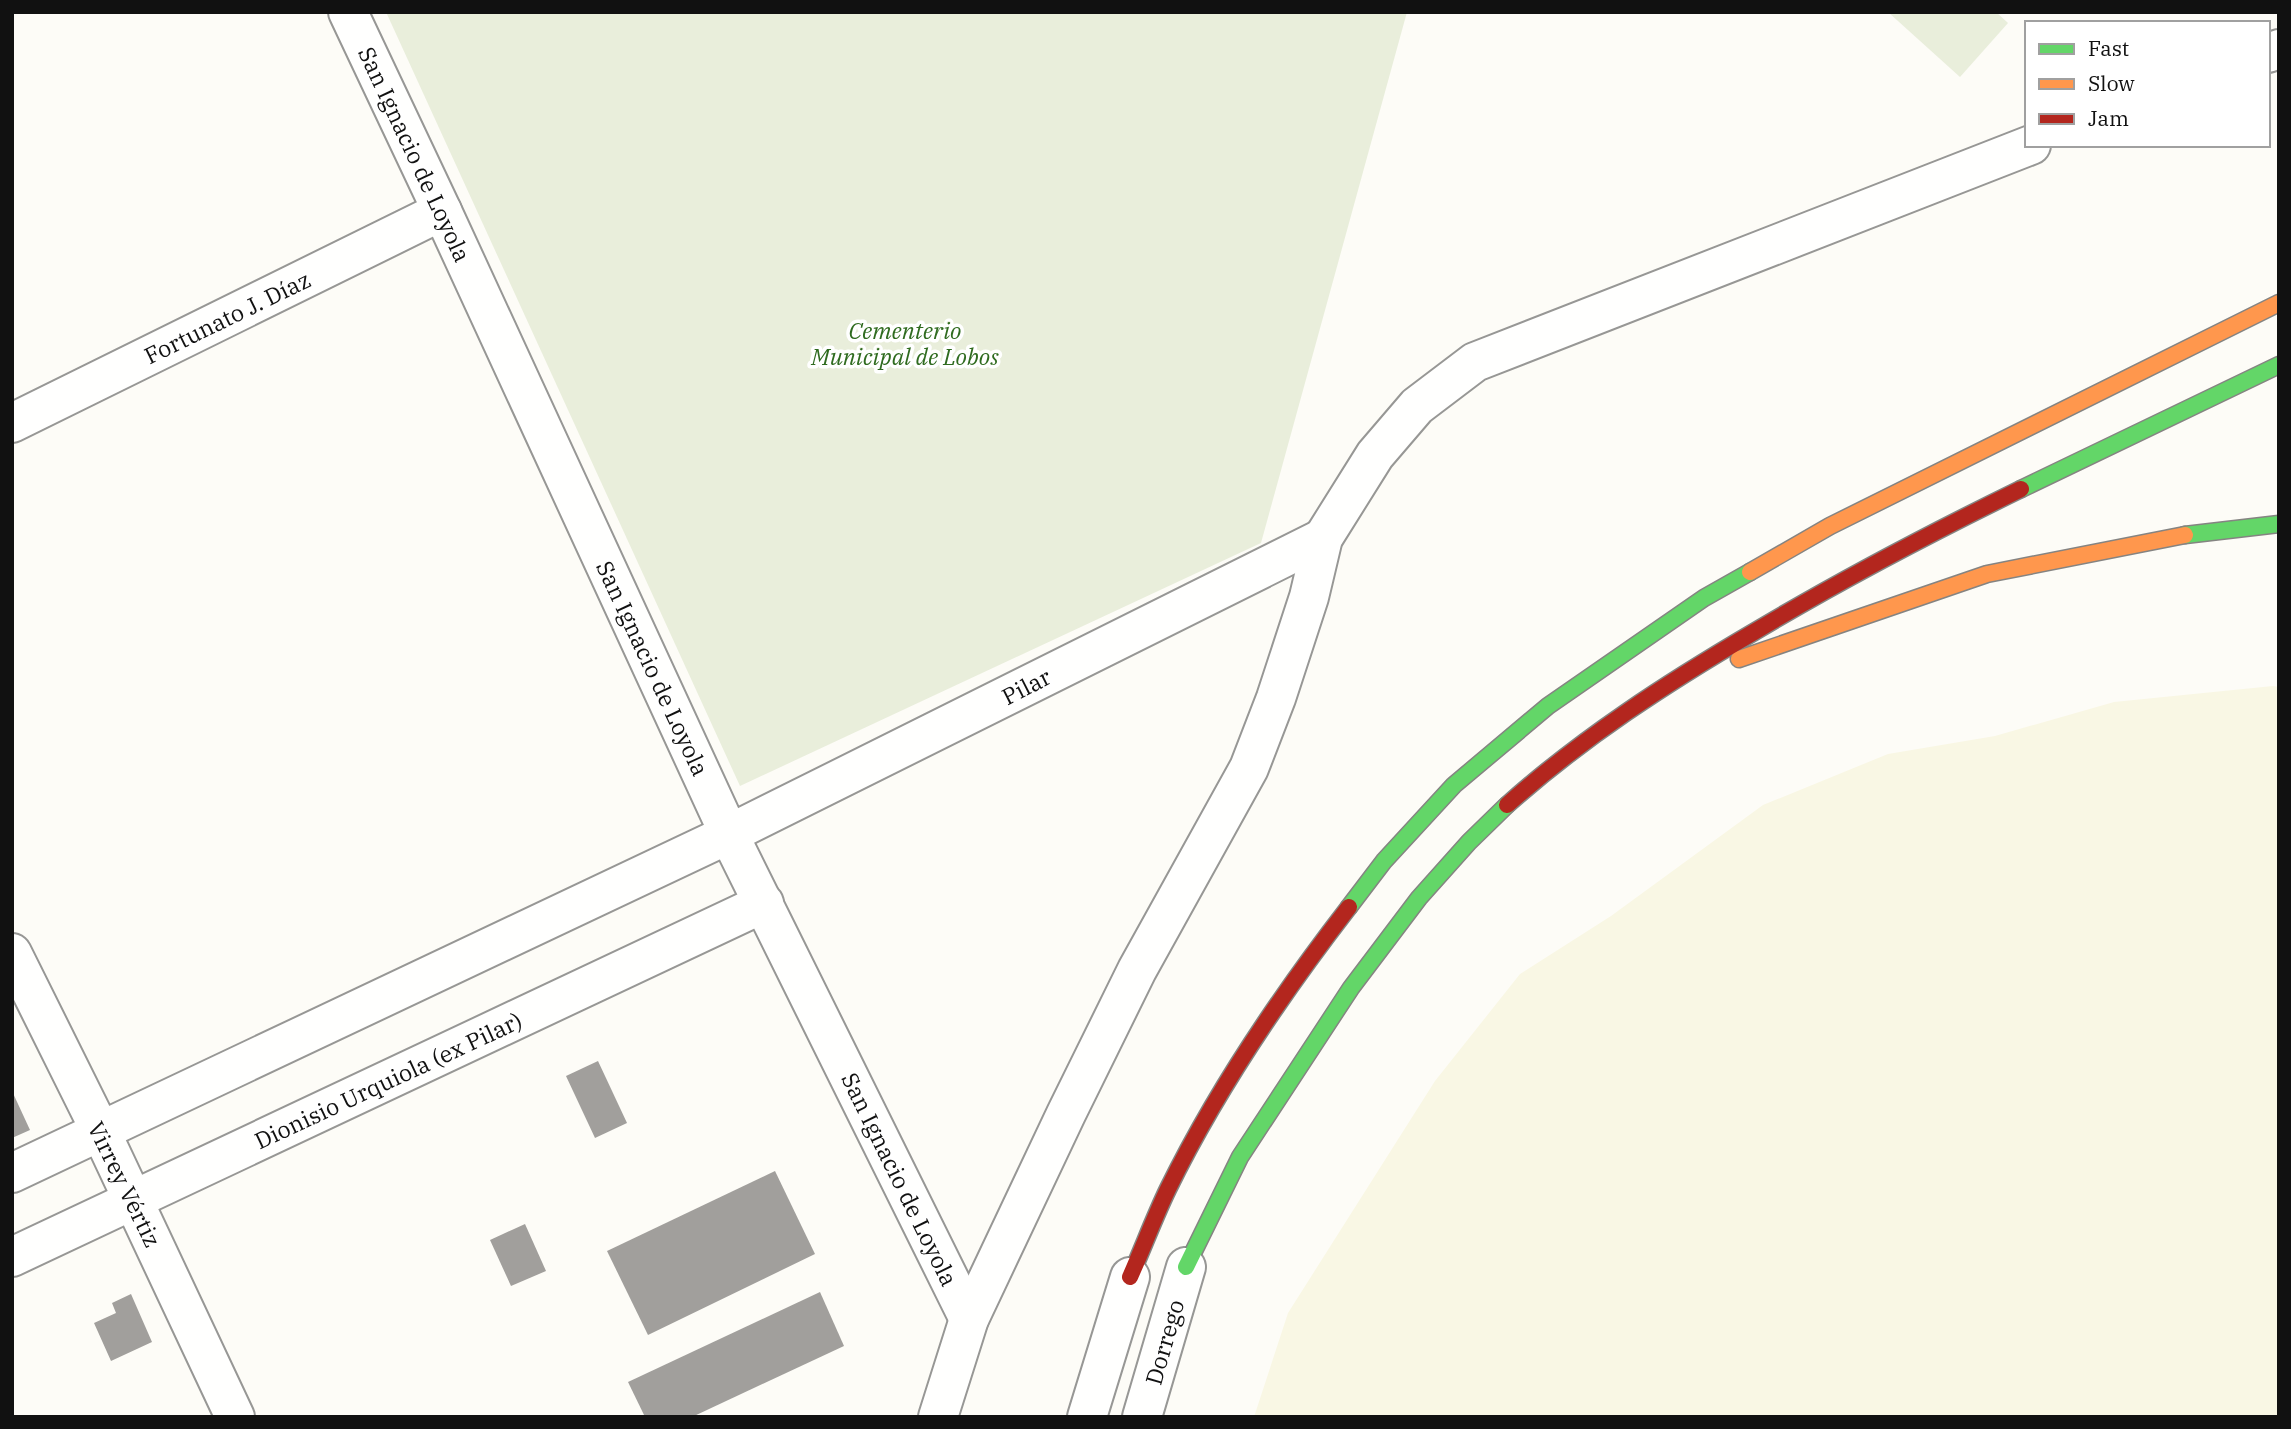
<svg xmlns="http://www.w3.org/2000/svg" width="2291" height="1429" font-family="'IBM Plex Serif',serif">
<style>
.farmland{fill:#f9f7e4}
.cemetery{fill:#e9eedb}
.building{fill:#a19f9c}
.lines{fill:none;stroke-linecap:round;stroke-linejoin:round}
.street-casing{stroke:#979795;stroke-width:42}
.fast-casing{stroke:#858482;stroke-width:19}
.slow-casing{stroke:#858482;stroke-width:19}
.jam-casing{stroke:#858482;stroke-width:19}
.street{stroke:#fffffe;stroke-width:38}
.fast{stroke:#63d668;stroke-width:16}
.slow{stroke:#ff974d;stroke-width:16}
.jam{stroke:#b3261e;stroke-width:16}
.labels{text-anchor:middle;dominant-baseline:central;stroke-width:7;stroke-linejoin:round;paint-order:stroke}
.street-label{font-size:23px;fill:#111;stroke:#fff}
.park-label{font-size:23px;font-style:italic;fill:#2f6b1f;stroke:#fff}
</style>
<rect width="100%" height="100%" fill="#fdfcf7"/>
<path class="farmland" d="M2273 686 2279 687V1417H1254L1288 1313 1435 1081 1520 974 1611 916 1763 805 1888 754 1995 736 2114 702Z"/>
<g class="cemetery">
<path d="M386 12H1407L1261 543 740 786Z"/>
<path d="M1888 12H1996L2008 23 1960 77Z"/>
</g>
<g class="building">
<path d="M598 1061 627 1123 595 1138 566 1076Z"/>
<path d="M12 1091 30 1130 12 1138Z"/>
<path d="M775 1171 815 1254 648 1335 607 1251Z"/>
<path d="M525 1224 546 1271 511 1286 490 1240Z"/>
<path d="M820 1292 844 1346 692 1417H645L628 1382Z"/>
<path d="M131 1294 152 1342 111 1361 94 1323 116 1313 112 1303Z"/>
</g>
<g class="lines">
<defs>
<g id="street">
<path d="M348 12 442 211 736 849 969 1319"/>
<path d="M2268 53 2279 49"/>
<path d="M12 423 442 211"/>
<path d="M12 953 101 1132 235 1417"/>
<path d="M12 1173 729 834 1323 538"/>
<path d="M12 1257 764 903"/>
<path d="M938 1417 969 1319 1066 1114 1137 970 1249 768 1276 698 1309 597 1323 538 1375 455 1417 406 1475 362 2031 145"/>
<path d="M1087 1417 1130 1277"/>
<path d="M1142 1417 1186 1267"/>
</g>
<g id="fast">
<path d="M2021 489 2279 365"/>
<path d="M2185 535 2279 524"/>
<path d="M1349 907 1384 861 1454 785 1548 706 1704 598 1750 572"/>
<path d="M1186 1267 1240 1157 1351 988 1419 898 1469 842 1507 805"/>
</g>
<g id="slow">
<path d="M1750 572 1830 526 2279 303"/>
<path d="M1739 659 1987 574 2185 535"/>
</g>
<g id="jam">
<path d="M1507 805C1582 738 1667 683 1754 632 1841 580 1931 533 2021 489"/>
<path d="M1130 1277C1143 1248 1154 1218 1168 1189 1217 1089 1281 995 1349 907"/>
</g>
</defs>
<use href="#street" class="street-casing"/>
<use href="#fast" class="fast-casing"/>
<use href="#slow" class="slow-casing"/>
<use href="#jam" class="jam-casing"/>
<use href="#street" class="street"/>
<use href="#fast" class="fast"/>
<use href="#slow" class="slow"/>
<use href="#jam" class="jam"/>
</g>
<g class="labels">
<g class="street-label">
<text transform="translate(415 154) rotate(65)">San Ignacio de Loyola</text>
<text transform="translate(227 317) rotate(-26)">Fortunato J. Díaz</text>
<text transform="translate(653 668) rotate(65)">San Ignacio de Loyola</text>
<text transform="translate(1026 686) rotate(-27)">Pilar</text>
<text transform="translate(388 1080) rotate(-25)">Dionisio Urquiola (ex Pilar)</text>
<text transform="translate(900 1179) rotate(64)">San Ignacio de Loyola</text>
<text transform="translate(125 1184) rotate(64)">Virrey Vértiz</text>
<text transform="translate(1164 1342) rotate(-74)">Dorrego</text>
</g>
<g class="park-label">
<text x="905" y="330">Cementerio<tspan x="905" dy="26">Municipal de Lobos</tspan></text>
</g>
</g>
<rect width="2291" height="1429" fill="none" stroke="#111111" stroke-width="28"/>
<rect x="2025" y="21" width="245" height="126" fill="#ffffff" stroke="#a0a0a0" stroke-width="2"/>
<rect x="2039" y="44" width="35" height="10" fill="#63d668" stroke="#a0a0a0" stroke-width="2"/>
<text x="2088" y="56" font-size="21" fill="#111111">Fast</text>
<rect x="2039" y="79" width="35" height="10" fill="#ff974d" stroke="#a0a0a0" stroke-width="2"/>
<text x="2088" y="91" font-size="21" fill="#111111">Slow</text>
<rect x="2039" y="114" width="35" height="10" fill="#b3261e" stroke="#a0a0a0" stroke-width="2"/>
<text x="2088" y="126" font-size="21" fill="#111111">Jam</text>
</svg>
